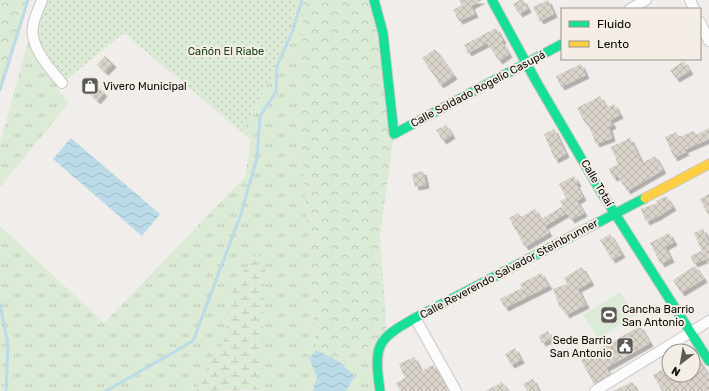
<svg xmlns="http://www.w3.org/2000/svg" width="709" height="391" font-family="Rubik,sans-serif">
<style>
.grass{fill:url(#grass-tufts)}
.forest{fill:url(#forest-crowns)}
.wetland{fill:url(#wetland-marsh)}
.park{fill:url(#park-dots)}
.pitch{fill:#dbebd6}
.water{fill:url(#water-waves)}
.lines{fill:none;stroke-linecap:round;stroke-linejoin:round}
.stream{stroke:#bbdbe9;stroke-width:3}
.building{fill:url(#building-cross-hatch);filter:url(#shadow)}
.street-casing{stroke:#cac8c5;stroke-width:12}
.fast-casing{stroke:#cac8c5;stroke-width:11}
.slow-casing{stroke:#cac8c5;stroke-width:11}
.street{stroke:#fdfcfc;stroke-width:10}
.fast{stroke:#16e098;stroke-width:9}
.slow{stroke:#ffcf43;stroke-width:9}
.labels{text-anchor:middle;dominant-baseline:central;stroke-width:4;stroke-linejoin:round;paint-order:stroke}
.park-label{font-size:11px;fill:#194215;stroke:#f4eee6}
.poi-label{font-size:11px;fill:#0d0b08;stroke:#f4eee6;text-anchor:start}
.street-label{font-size:11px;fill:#0d0b08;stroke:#f4eee6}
</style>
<defs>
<pattern id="grass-tufts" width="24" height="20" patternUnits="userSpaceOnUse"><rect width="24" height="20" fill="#dbebd6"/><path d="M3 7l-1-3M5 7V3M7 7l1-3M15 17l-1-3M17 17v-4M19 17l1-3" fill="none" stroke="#bbc8b6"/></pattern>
<pattern id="forest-crowns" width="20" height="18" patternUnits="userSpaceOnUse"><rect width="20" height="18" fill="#dbebd6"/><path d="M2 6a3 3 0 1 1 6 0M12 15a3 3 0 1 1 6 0" fill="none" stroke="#bbc8b6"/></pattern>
<pattern id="wetland-marsh" width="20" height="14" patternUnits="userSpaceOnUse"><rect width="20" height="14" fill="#dbebd6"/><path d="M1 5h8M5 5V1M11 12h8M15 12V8" fill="none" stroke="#bbc8b6"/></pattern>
<pattern id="park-dots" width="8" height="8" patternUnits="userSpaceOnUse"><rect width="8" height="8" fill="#dbebd6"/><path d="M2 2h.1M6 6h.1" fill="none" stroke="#bbc8b6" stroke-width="1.8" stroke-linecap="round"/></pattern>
<pattern id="water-waves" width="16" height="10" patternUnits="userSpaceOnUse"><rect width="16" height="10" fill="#bbdbe9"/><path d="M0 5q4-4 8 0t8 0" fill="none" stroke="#a0bbc6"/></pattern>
<pattern id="building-cross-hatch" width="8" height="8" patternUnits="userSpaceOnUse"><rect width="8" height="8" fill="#d9d3ca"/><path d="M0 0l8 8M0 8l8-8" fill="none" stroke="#b9b4ac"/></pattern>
<filter id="shadow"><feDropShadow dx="3.5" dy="3.5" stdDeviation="0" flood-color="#0004"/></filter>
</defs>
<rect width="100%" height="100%" fill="#f0edea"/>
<g class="grass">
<path d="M165 0H303L301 136 316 350 310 358 317 377 313 391H260L265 262 231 289 224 342 199 381 197 391H0V226L104 323 245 177 251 140 124 33Z"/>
<path d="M32 27 62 83 56 88 69 103 0 187V144Z"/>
<path d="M387 335 380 391H346L355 376 338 361Z"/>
</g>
<g class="forest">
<path d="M0 0H28L0 90Z"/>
<path d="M303 0H374L394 134 380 235 387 335 338 361 316 350 301 136Z"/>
</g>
<path class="wetland" d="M257 253 265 262 261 390 197 391 199 381 224 342 231 289Z"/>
<path class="park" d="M42 0H298L277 66 242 131 124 33 62 83 49 68 32 27Z"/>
<path class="pitch" d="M620 292 635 315 599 339 583 315Z"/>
<g class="water">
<path d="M71 138 160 214 142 236 53 159Z"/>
<path d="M316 350 338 361 355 376 346 391H313L317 377 309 358Z"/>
</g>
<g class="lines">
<g class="stream">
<path d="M0 90 28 0"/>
<path d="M0 305 8 344 6 391"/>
<path d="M106 391 193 341 241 214 257 158 260 116 276 92 277 66 293 30 302 0"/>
</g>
</g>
<g class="building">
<path d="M459 0H482L471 6 475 14 459 21 453 10 462 5Z"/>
<path d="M520 0H523L528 9 519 14 513 4Z"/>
<path d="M548 0 554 14 540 21 533 7Z"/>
<path d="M496 28 503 40 501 41 509 54 499 61 487 43 468 53 464 45Z"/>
<path d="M435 49 454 76 440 85 422 58Z"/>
<path d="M105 56 113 64 105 72 97 65Z"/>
<path d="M684 61 690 71 676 79 670 70Z"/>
<path d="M581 64 586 75 561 87 556 76Z"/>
<path d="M89 79 104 93 97 101 82 86Z"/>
<path d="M600 96 607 108 614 104 620 115 610 120 613 125 609 127 612 138 596 144 588 124 586 125 577 108Z"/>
<path d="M446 125 452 135 443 141 436 130Z"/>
<path d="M709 128V139L684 150 686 152 674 158 665 137 676 132 679 137 694 131 696 135Z"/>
<path d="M554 129 566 154 555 160 544 134Z"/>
<path d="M630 138 642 163 655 156 663 170 627 191 618 176 613 178 609 169 618 164 611 147Z"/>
<path d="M423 171 426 185 415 187 412 174Z"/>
<path d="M574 176 578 183 576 184 583 197 577 201 584 213 571 220 567 213 545 226 549 233 525 247 509 218 518 213 521 217 535 209 541 219 563 206 560 201 566 198 559 184Z"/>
<path d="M709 194V216L700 199Z"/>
<path d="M666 196 673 207 657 217 646 222 641 209 657 203 656 201Z"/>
<path d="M703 229 709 243V265L706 259 694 264 690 256 702 251 694 233Z"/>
<path d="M669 233 674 242 665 247 671 259 661 264 650 243Z"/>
<path d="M610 234 622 254 612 260 600 240Z"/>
<path d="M695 266 704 279 681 293 673 280Z"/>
<path d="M582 267 591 282 578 289 586 305 566 315 562 307 560 308 553 289 567 284 564 278Z"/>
<path d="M541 273 549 286 505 308 500 299 522 288 520 284Z"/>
<path d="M640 326 650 343 606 368 610 374 594 384 581 360Z"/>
<path d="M548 331 552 339 542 343 539 336Z"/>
<path d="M515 348 521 360 511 365 505 354Z"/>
<path d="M693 351 709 376V391H662L653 375 669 366V375H693Z"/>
<path d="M414 357 421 371 433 365 449 391H400L396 383 405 378 399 364Z"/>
<path d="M533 379 539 391H527L523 384Z"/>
<path d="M502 382 508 391H486Z"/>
<path d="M632 382 637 391H613Z"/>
</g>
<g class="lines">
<defs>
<g id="street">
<path d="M42 0C39 8 34 18 33 26 29 46 50 69 62 83"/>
<path d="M690 0 694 9"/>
<path d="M630 9 646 0"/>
<path d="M700 22 709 41"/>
<path d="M415 318 456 391"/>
<path d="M595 391 709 321"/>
</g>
<g id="fast">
<path d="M374 0 383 33 394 134 562 44"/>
<path d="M492 0 536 81 598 187 709 361"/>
<path d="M380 391C374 346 375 340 415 318L645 198"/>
</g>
<path id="slow" d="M645 198 709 164"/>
</defs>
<use href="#street" class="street-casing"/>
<use href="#fast" class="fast-casing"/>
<use href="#slow" class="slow-casing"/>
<use href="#street" class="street"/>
<use href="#fast" class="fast"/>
<use href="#slow" class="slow"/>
</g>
<defs>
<symbol id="shop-square" viewBox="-11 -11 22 22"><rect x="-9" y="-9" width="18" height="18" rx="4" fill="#5c5a57" stroke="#f4eee6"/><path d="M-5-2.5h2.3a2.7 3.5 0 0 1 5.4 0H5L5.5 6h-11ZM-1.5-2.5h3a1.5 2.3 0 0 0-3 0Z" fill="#fff"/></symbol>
<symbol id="stadium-square" viewBox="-11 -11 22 22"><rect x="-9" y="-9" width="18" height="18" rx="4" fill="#5c5a57" stroke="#f4eee6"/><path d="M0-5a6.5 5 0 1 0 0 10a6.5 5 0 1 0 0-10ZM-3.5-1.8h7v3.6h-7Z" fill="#fff"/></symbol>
<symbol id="civic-square" viewBox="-11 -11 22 22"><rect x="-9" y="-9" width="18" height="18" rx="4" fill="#5c5a57" stroke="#f4eee6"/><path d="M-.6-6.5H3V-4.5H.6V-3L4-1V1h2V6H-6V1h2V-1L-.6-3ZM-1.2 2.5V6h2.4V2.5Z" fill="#fff"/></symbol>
</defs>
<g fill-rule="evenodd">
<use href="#shop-square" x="80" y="76" width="20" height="20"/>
<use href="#stadium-square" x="599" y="305" width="20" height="20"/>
<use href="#civic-square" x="615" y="336" width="20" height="20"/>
</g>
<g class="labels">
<g class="park-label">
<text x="226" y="51">Cañón El Riabe</text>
</g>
<g class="poi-label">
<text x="103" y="86">Vivero Municipal</text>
<text x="622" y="309">Cancha Barrio<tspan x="622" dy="13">San Antonio</tspan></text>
<text x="612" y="340" text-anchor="end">Sede Barrio<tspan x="612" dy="13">San Antonio</tspan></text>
</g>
<g class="street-label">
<text transform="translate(478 89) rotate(-28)">Calle Soldado Rogelio Casupá</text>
<text transform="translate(597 183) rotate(59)">Calle Totaí</text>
<text transform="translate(509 269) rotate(-28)">Calle Reverendo Salvador Steinbrunner</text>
</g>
</g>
<rect x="561" y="8" width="140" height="52" fill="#f4eee6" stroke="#98938d"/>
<rect x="569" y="21" width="20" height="6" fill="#16e098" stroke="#98938d"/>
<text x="597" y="28" font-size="12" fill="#0d0b08">Fluido</text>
<rect x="569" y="41" width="20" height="6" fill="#ffcf43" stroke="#98938d"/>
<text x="597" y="48" font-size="12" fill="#0d0b08">Lento</text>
<g transform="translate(681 363) rotate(211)"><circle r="19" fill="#f4eee6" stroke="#98938d"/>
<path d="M0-3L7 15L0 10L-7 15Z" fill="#5c5a57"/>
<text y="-6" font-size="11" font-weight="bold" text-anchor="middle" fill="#0d0b08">N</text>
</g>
</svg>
